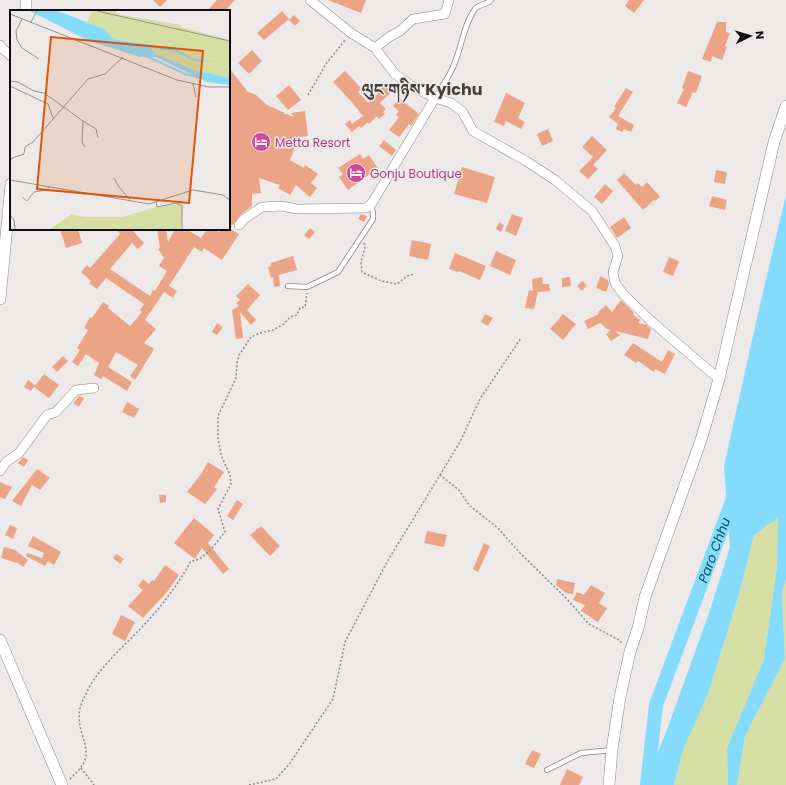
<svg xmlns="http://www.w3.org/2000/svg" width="786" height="785" font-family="Poppins,'Noto Serif Tibetan',sans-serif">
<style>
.green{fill:#d5dfa3}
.water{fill:#85dbfc}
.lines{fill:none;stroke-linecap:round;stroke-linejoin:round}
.river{stroke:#85dbfc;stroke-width:14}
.building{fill:#eba485}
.service-casing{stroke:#8a8785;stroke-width:6}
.minor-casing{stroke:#8a8785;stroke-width:10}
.tertiary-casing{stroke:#8a8785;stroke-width:12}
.path{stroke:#8c8988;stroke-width:1.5;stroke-dasharray:2 2;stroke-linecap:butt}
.service{stroke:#fff;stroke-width:4.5}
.minor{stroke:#fff;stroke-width:9}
.tertiary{stroke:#fff;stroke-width:11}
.labels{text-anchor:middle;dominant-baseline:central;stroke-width:3;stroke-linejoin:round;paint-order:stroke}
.hotel-label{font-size:12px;fill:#b23c85;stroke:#ede9e8;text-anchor:start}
.water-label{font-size:13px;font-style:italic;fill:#025066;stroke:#ede9e8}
.district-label{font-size:16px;font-weight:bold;fill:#423f3d;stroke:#ede9e8}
.inset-river{fill:none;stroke:#85dbfc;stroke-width:2}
.inset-road{fill:none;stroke:#949190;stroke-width:1}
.view{fill:#dd550c;fill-opacity:0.15;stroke:#dd550c;stroke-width:2}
.inset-edge{fill:none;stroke:#0e0c0c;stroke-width:2}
</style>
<rect width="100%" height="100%" fill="#ede9e8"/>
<g class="green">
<path d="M778 518 777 566 764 659 727 748 728 785H674L683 750 708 694 740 591 754 535Z"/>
<path d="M786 579V785H737L745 736 785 659 782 594Z"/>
</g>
<path class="water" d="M786 195V579L782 594 785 659 745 736 737 785H728L727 748 764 659 777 566 778 518 754 535 740 591 708 694 683 750 674 785H644L665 735 708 616 730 547 724 466 759 309Z"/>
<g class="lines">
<path class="river" id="s1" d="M647 785 656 705 734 496"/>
</g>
<g class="building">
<path d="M153 0H167L160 7Z"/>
<path d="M217 0H235L225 11H207Z"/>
<path d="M328 0H366L361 13Z"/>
<path d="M629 0H644L634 13 625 6Z"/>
<path d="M282 11 289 19 264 40 257 33Z"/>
<path d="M294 15 300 21 295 26 289 20Z"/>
<path d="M717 22H726V32L730 33 725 46 727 47 722 60 712 56 711 62 702 59Z"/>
<path d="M252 50 262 61 249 74 238 63Z"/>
<path d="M229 68 248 92 256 95 267 105 285 113 283 114H287L294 117 291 113 305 111 308 136 293 138 294 149 290 160 304 168 305 165 318 174 311 183 317 188 310 197 296 185 290 195 278 188 280 185 259 178 261 193 252 194V206L240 215 233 225H229Z"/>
<path d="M345 71 361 88 358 92 368 103 378 94 375 91 384 83 392 91 380 103 386 109 383 112 385 114 379 119 377 116 369 124 368 122 361 128 359 126 352 132 345 124 350 120 352 124 363 116 350 100 333 82Z"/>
<path d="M688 71 702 76 696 93 693 92 686 107 677 103 684 89 682 88Z"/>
<path d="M289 85 301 100 288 110 276 96Z"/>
<path d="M626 88 633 92 618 116 634 125 631 132 624 129 622 132 616 129 618 124 609 117 616 108 614 107Z"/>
<path d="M506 93 525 103 518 118 525 122 521 129 506 121 504 126 494 122Z"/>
<path d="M399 98 419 114 411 126 409 124 399 137 389 130 399 117 396 115 399 111 393 106Z"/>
<path d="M548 129 553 141 542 146 537 134Z"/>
<path d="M592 136 607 150 593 165 598 169 588 179 579 171 593 157 582 147Z"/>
<path d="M384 140 396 150 392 156 379 146Z"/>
<path d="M360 154 363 159 369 155 378 168 348 190 339 177 343 174 338 168Z"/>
<path d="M462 167 495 177 487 203 454 194Z"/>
<path d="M716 170 727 172 725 184 714 182Z"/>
<path d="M624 173 636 185 638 183 642 187 647 182 660 197 655 201 654 200 643 210 617 180Z"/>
<path d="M605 184 613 191 602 204 594 197Z"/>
<path d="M712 196 727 200 725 210 709 206Z"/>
<path d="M361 214 367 216 364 222 358 219Z"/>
<path d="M512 214 523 218 516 236 505 231Z"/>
<path d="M624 217 631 228 617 238 610 227Z"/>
<path d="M499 222 504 225 501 232 496 229Z"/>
<path d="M310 228 315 232 309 239 304 235Z"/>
<path d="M60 229H78L82 243 66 248Z"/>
<path d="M116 229H131L144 243 138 249 132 243 110 269 150 296 153 290 155 291 167 271 159 266 164 258 158 249 160 248 157 229H166L168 242 175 229H179L185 232 186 229 201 238 207 229H214L219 232 221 229H231L239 234 222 260 204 248 202 252 194 247 169 286 177 291 173 298 164 292 145 320 156 329 144 343 154 349 135 380 130 376 138 365 116 352 108 367 132 382 127 391 103 376 101 379 94 375 99 363 86 354 78 366 72 362 80 350 77 348 88 330 84 328 90 317 92 318 103 302 109 306 108 308 130 326 142 312 140 310 144 304 106 278 97 289 89 283 91 281 81 272 87 265 90 268 120 234Z"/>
<path d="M412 240 431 244 428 260 409 256Z"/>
<path d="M496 251 516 260 510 275 490 266Z"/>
<path d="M455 253 486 266 480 280 459 271 458 272 449 269Z"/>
<path d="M293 256 297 270 279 275 280 286 274 287 273 277 271 278 268 267 271 266V263Z"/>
<path d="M669 257 679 261 673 276 663 272Z"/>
<path d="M600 276 608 280 609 284 606 292 596 288Z"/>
<path d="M542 277 543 284H549L550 291 538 292 534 309 525 308 529 290 533 291 532 279Z"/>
<path d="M570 277 571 286 562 287V278Z"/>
<path d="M582 281 587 285 582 291 577 286Z"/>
<path d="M248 284 260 295 247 310 256 320 251 325 240 312 243 338 236 339 232 310 239 306 236 303 240 300 236 296Z"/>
<path d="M621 300 634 313 633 315 640 320 638 323 647 325 651 329 648 339 615 331 620 335 611 341 606 334 611 330 607 329 600 323 588 329 584 321 599 314 598 312 606 305 612 312Z"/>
<path d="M485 314 493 318 488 326 481 322Z"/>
<path d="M563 314 576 324 563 340 550 329Z"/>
<path d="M217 323 223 327 217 335 212 332Z"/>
<path d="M633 343 662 362 668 350 675 354 665 374 655 369 654 372 638 361 636 363 624 355Z"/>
<path d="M63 356 68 361 57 372 52 367Z"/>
<path d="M44 374 59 385 49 398 34 387Z"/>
<path d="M28 380 35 385 31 391 24 387Z"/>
<path d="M79 396 84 398 79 407 73 403Z"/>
<path d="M127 402 139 409 134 418 122 412Z"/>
<path d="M23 457 28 460 24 467 18 463Z"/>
<path d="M208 462 224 472 214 487 217 489 205 504 187 492 201 474Z"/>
<path d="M37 469 50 478 48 480 40 490 32 485 21 506 12 501Z"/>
<path d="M0 482 12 487 5 499 0 497Z"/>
<path d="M159 495H166V502L160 503Z"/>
<path d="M237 500 243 504 233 520 227 516Z"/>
<path d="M194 518 214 535 208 543 229 569 223 574 202 548 195 559 174 543Z"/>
<path d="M10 525 17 528 13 539 5 535Z"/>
<path d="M261 526 280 546 270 556 250 535Z"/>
<path d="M427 531 447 535 444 547 424 543Z"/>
<path d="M33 536 61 552 54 565 48 561 45 566 26 556 27 553 42 558 44 553 28 546Z"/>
<path d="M484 543 490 546 478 572 473 569Z"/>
<path d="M4 547 15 550 28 560 23 567 18 563 1 558Z"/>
<path d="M116 554 124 559 120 564 113 558Z"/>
<path d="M165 565 179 575 167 592 143 618 128 606 143 590 138 586 143 579 149 584 152 580 154 581Z"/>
<path d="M557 579 575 583 573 594 566 593 556 585Z"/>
<path d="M591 585 605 593 599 603 607 608 598 622 581 611 585 605 573 600 577 592 584 595Z"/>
<path d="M121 615 135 622 125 641 112 634Z"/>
<path d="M532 750 541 754 534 768 525 764Z"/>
<path d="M567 769 583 777 579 785H560Z"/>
</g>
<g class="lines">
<defs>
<g id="service">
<path d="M435 98C442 86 451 75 455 62 462 45 464 24 475 9 479 4 487 5 491 0"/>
<path d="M288 286 307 287 338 272 373 219V212L370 204"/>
<path d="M547 770 581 753 612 750"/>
</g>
<g id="minor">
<path d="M310 0 351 33 375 48 395 74 410 85 435 98 451 103 462 111 473 131 526 161 555 180 592 211 615 246 618 256 613 272 615 283 623 294 651 321 719 379"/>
<path d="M0 45 2 48 11 56"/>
<path d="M375 48 389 37 400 31 413 19 445 14 449 0"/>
<path d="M239 225 244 219 262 207 282 206 296 209 366 208 372 203 435 98"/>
<path d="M0 471 6 462 19 453 47 415 56 412 76 390 94 388"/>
</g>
<g id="tertiary">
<path d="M26 11V0"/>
<path d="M0 299 11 184"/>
<path d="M0 640 62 785"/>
<path d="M609 785 612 750 620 697 630 652 638 628 645 597 701 440 719 379 774 142 786 106"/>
</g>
</defs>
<use href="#service" class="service-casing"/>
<use href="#minor" class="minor-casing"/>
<use href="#tertiary" class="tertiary-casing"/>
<g class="path">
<path d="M308 95 326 64 346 39"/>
<path d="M364 243 365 247 361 262 362 272 381 281 397 284 407 276 414 274"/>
<path d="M440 475 460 442 480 399 521 338"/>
<path d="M81 768 94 785"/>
<path d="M70 779C76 773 82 768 85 760 91 742 70 724 84 698 88 690 92 681 98 674 114 653 135 636 152 616 167 599 180 581 191 561 206 560 216 542 225 532L218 509 231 484 230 475 221 455 218 438V416L236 378 237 363 239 355 251 337 260 333 273 330 284 324 290 317 297 315 300 308 305 307 307 293"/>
<path d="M249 785 276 779 290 763 333 699 345 642 387 562 440 475 459 490 470 506 498 528 519 552 567 599 589 624 619 640 623 644"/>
</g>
<use href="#service" class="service"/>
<use href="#minor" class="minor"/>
<use href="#tertiary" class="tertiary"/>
</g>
<defs>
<symbol id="hotel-disc" viewBox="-11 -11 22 22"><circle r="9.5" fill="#d1479c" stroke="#ede9e8"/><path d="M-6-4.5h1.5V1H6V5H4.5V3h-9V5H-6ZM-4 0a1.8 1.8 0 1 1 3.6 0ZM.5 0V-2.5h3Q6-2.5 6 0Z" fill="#fff"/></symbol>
</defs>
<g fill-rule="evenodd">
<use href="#hotel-disc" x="250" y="131" width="22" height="22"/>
<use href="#hotel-disc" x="345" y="162" width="22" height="22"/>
</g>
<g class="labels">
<g class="hotel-label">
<text x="275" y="142">Metta Resort</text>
<text x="370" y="173">Gonju Boutique</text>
</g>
<g class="water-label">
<text stroke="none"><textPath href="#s1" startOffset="246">Paro Chhu</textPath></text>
</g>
<g class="district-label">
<text x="422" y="89">ལུང་གཉིས་Kyichu</text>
</g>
</g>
<g transform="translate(10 10)">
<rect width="220" height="220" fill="#ede9e8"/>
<path d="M81 1H106L107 4 171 15V17L220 30V68L184 60 144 43 141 38 168 43 184 51 199 52 182 48 168 39 103 29 94 19 77 13ZM173 193 171 219H40L62 204 73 207H112L143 198Z" fill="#d5dfa3"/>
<path d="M20 1H48L94 19 103 29 168 39 182 48 204 52 184 51 168 43 141 38 144 43 184 60 220 68V75L197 72 146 47H130L77 30Z" fill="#85dbfc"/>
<path class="inset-river" d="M136 46 175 64 191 68"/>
<path class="inset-road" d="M87 1 220 31M0 4 167 70 199 77H220M12 9 6 21 7 30 12 38 29 49M21 12 27 1M0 71 8 72 24 81 34 83 73 111 72 132 75 137M183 74 186 87M0 76 38 94 43 108M73 111 86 119 88 128M0 152 2 148 14 144 15 137 23 132 78 69 95 64 113 47M104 168 109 177 121 191M0 170 139 194 183 180 213 185 220 190M12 187 17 191 24 182 37 180 40 176M146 192 147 197 166 193 172 196V219M0 205 4 210 5 219"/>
<path class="view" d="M41 27 193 41 179 193 27 179Z"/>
<rect width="220" height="220" class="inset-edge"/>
</g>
<g transform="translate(750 36) rotate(85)" stroke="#ede9e8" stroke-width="3" paint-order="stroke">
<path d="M0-3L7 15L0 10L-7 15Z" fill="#0e0c0c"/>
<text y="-6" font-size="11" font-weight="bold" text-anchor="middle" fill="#0e0c0c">N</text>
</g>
</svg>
